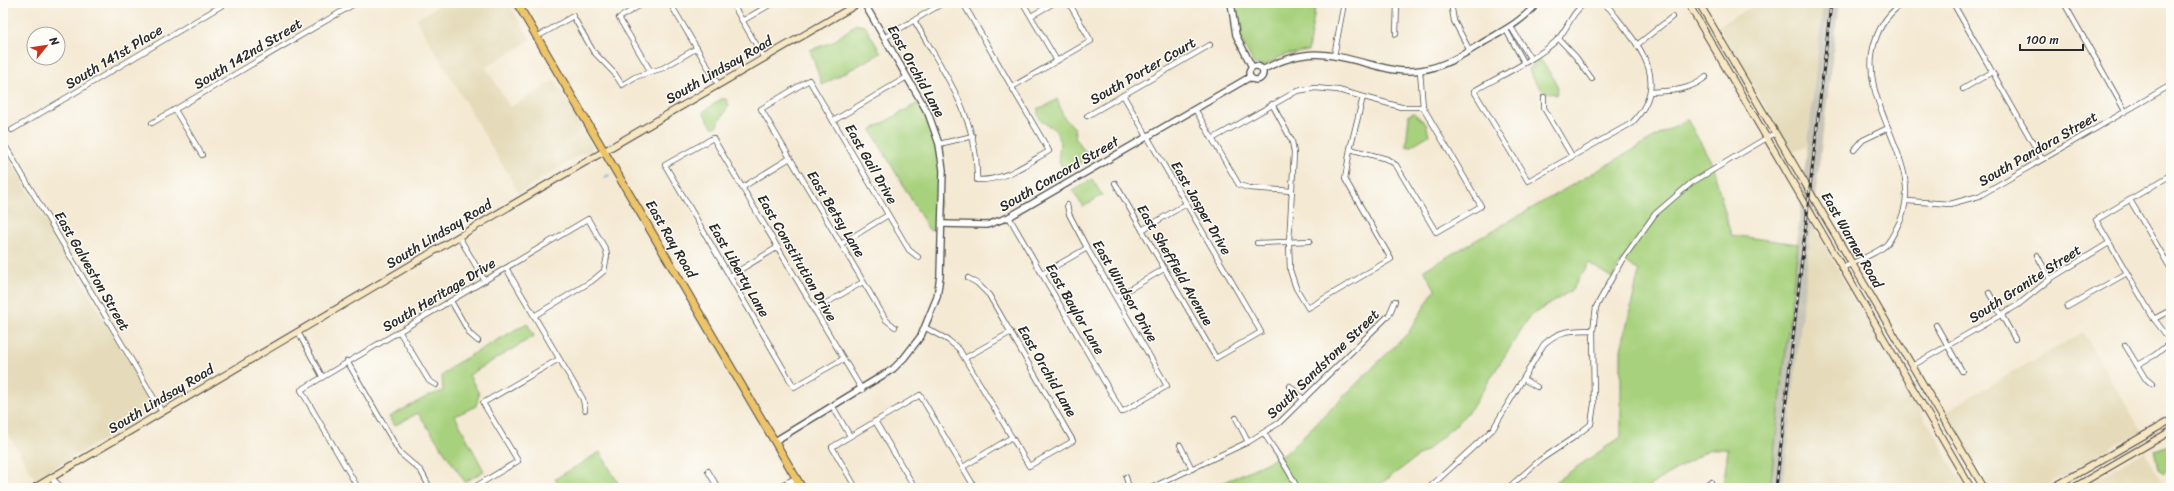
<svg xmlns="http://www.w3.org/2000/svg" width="2174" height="491" font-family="Sriracha,sans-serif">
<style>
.built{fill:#e5dbba}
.industrial{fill:#c7c5b8}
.green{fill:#a7d17d;stroke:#697e54}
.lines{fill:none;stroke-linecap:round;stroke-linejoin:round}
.stream{stroke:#62a4d6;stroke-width:1.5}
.minor-casing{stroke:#494844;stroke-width:6}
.tertiary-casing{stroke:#494844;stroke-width:8}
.secondary-casing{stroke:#494844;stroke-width:8}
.primary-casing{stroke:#494844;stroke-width:9}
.minor{stroke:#fff;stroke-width:4.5}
.tertiary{stroke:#fff;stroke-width:5.5}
.secondary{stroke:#f8e7c3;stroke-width:6}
.primary{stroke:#eec469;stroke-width:7}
.rail-casing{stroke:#2b2b2b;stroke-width:3}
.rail{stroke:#fdfcf7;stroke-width:1.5;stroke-dasharray:4.5;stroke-linecap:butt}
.labels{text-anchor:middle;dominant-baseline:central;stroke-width:3;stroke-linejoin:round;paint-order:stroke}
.street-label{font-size:14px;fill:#2b2b2b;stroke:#fdfcf7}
</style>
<rect width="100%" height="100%" fill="#fdfcf7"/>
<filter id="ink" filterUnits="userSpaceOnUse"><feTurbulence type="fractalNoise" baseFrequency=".025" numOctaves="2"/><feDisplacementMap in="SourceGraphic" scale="8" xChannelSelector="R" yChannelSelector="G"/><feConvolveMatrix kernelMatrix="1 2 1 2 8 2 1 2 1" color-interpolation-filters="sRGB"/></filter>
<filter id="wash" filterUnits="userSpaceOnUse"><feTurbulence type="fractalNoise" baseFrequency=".012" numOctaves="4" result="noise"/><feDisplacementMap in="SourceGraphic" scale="16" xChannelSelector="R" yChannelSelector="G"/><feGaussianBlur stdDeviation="0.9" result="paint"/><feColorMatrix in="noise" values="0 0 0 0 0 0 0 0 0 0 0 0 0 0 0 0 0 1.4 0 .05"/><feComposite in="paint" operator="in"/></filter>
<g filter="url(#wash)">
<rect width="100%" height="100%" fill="#f4e9d3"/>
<g class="built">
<path d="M443 3H509L531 40 486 67 510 107 555 80 592 144 591 151 583 153 519 193 416 19Z"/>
<path d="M1758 3H1823L1807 145 1792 153 1718 26Z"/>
<path d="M3 147 154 405 152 411 35 479 3 426Z"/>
<path d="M1812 222 1855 301 1867 315 1905 381 1925 420 1939 439 1946 458 1967 488H1783Z"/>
<path d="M2083 332 2142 432 2112 446 2087 463 2042 488H1990L1978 466 1968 453 1953 424 1944 412Z"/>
<path d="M2144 451 2165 488H2084L2112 469Z"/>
</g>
<path class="industrial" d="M1823 3H1839L1812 222 1783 488H1770Z"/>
<g class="green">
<path d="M1234 3H1316L1308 51 1284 55 1263 66 1254 64 1239 35Z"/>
<path d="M856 24 865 26 881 53 822 85 810 50 833 42Z"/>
<path d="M1540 59 1553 77 1558 88 1556 95 1542 90 1532 78 1529 69Z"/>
<path d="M721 99H726L729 105 716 127H712L703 112Z"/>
<path d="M1057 99 1064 118 1074 127 1076 140 1083 149 1089 154 1090 159 1066 171C1052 160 1064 148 1058 134 1053 124 1036 125 1038 108L1046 106Z"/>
<path d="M918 103C944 149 940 179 938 230H929L871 130Z"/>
<path d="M1414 113 1426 124 1429 135 1409 147 1406 146 1409 115Z"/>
<path d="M1687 119 1712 163 1731 235 1798 244 1770 488H1723L1728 449H1710L1646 488H1546L1621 437V350L1639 271 1622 260 1612 278 1589 263 1572 290 1530 316 1473 406 1457 424 1428 449 1375 488H1212L1285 454 1409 332 1435 289 1424 270Z"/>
<path d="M1092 179 1102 195 1083 207 1073 191Z"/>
<path d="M527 323 534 336 469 375 479 394 476 406 455 416 484 471 465 482 418 413 394 426 389 417 428 396 443 391 442 376 452 366Z"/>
<path d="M2171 444V467L2165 473 2159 469 2155 450Z"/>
<path d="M600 452 621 488H560L555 479Z"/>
</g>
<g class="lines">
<path class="stream" d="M605 177 609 175"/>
</g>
</g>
<g filter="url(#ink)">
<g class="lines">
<defs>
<g id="minor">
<path d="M644 3 619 18 651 72"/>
<path d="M670 3 718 84"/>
<path d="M732 3 764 58"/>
<path d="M1023 3 1057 61"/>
<path d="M1133 3H1139"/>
<path d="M1451 3 1454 21 1470 51"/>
<path d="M1586 3C1572 11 1568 28 1558 39 1539 58 1498 77 1474 91L1528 181 1632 123C1673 80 1638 45 1610 9L1603 3"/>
<path d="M1953 3 2042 159"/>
<path d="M2064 3 2125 111"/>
<path d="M1031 16 1054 3"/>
<path d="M914 20C943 71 979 119 977 180 1005 181 1026 164 1049 151L963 3"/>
<path d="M742 21 773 3"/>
<path d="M1511 27 1530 58"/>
<path d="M1506 30 1524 62"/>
<path d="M1396 34 1397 3"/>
<path d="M537 37 573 16 593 51 615 74 622 85 635 77 663 68 697 48"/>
<path d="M884 38 943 3"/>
<path d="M1558 38 1576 57 1592 79"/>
<path d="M1637 45 1672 17"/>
<path d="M1334 56 1344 3"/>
<path d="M1012 87 1091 41 1069 3"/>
<path d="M1963 89 1992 72"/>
<path d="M1650 92C1671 91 1689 91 1706 77"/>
<path d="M1544 97V108L1572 156"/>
<path d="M1272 104 1292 141 1294 153 1289 243 1290 270 1296 288 1308 308 1391 259 1345 179 1350 149 1363 97"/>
<path d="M1195 109 1239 185 1249 188 1292 191"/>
<path d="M175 110 202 155"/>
<path d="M1087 116 1210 45"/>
<path d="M833 121 907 77"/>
<path d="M152 123 356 3"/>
<path d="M12 130 226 3"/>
<path d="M1212 139 1297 91 1315 88 1338 90 1401 107H1423"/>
<path d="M3 142 162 412"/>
<path d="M939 144 973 136"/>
<path d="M1350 149 1387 159 1396 165 1436 232 1481 206 1423 107 1420 71"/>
<path d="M1854 150 1863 140 1888 128"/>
<path d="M2171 175 2096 220 2154 319 2171 341"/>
<path d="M1115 183 1216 358 1261 332 1123 95"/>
<path d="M743 187 790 158"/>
<path d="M2130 200 2171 269"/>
<path d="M1907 201 1950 204 1979 196 2171 85"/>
<path d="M1009 217 1122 412 1167 386 1087 248 1069 214 1067 205"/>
<path d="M1142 230 1186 204"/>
<path d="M459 237 485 281"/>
<path d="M1257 243 1310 241"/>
<path d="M841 244 888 215"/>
<path d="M2037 255 2050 279"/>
<path d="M506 268 583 399 585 410"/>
<path d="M1843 268C1856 261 1876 254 1886 245 1891 240 1894 233 1897 227 1932 166 1854 106 1875 41 1880 25 1890 12 1903 3"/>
<path d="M1042 274 1087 248"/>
<path d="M730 276 778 247"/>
<path d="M1989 293 2015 339"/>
<path d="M1116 297 1164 269"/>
<path d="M451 301 470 334 478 341"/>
<path d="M2067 307 2127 273"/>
<path d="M814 310 863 282"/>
<path d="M2154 319 2171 310"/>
<path d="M1936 325 1962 371"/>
<path d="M895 327 886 320 761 109 809 80 909 250 918 257"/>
<path d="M926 328 948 340 959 349 1029 466 1073 441 989 295 977 283 968 278"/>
<path d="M399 331 429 381 436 385"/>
<path d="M298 332 322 376"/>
<path d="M2125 345 2145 378 2152 384"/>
<path d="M965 358 1011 332"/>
<path d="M843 359 794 387 665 165 713 138 862 390"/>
<path d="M347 361 400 453 421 471 430 488"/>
<path d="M2137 365 2155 355 2171 342"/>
<path d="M1912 366 2018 305 2050 279 2109 243"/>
<path d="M1523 379 1537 387"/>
<path d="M1290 386 1304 400"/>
<path d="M833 407 850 436"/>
<path d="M1236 418 1248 442"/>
<path d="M875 421 915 488"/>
<path d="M1264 433C1275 452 1289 468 1297 488"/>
<path d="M1180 445 1192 469"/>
<path d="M963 467 1012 437"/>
<path d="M708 471 718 488"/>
<path d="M1126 477 1129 488"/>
<path d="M52 478 62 488"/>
<path d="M53 479 55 488"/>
<path d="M358 488 301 390 588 219 606 250 607 256 604 271 592 281 534 316"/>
<path d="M473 488 518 461 483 403 559 359"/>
<path d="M775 488 796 478"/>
<path d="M784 488 796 478"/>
<path d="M856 488 832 447 920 395 975 488"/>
<path d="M1151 488 1248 442 1279 423 1389 315 1395 301"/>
<path d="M1429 488 1493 429 1544 344C1561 329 1571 331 1593 330"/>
<path d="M1508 488 1540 460 1576 436 1591 424 1594 404 1593 330 1596 307 1622 260 1655 214 1691 183 1775 133"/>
<path d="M1700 488 1711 482"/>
</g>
<g id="tertiary">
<path d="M1231 3 1236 35 1252 67"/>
<circle cx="1256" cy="73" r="7"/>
<path d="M1262 70C1306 47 1326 53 1373 65 1388 69 1404 73 1421 70 1444 67 1464 54 1484 42 1503 31 1523 21 1537 3"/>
<path d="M942 224 987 225 1009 217 1250 77"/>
<path d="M775 441 893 369 904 358 921 336 937 297 940 276 943 170 939 144 928 113 864 3"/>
</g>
<g id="secondary">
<path d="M1688 3 1971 488"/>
<path d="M1699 3 1984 488"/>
<path d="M34 488 522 199 859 3"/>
<path d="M2052 488 2171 420"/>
<path d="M2073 488 2171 431"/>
</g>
<path id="primary" d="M517 3 802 488"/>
</defs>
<use href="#minor" class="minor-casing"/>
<use href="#tertiary" class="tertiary-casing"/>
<use href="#secondary" class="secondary-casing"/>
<use href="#primary" class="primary-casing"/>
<use href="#minor" class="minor"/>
<use href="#tertiary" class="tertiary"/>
<use href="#secondary" class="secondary"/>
<use href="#primary" class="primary"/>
<defs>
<path id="rail" d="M1776 488 1831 3"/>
</defs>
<use href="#rail" class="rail-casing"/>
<use href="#rail" class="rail"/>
</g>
</g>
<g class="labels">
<g class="street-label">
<text transform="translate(248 54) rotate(-31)">South 142nd Street</text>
<text transform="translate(114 57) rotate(-31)">South 141st Place</text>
<text transform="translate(719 70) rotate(-30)">South Lindsay Road</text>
<text transform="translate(916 71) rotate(61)">East Orchid Lane</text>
<text transform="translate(1143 71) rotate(-30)">South Porter Court</text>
<text transform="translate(2038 149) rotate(-30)">South Pandora Street</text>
<text transform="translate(871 164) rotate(60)">East Gail Drive</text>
<text transform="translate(1059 174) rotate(-30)">South Concord Street</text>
<text transform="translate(1201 208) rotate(60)">East Jasper Drive</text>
<text transform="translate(836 214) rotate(59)">East Betsy Lane</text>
<text transform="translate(439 234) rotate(-31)">South Lindsay Road</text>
<text transform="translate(671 239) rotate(60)">East Ray Road</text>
<text transform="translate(1852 240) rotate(60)">East Warner Road</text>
<text transform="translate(797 258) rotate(60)">East Constitution Drive</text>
<text transform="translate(1175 265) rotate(60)">East Sheffield Avenue</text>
<text transform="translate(739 270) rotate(60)">East Liberty Lane</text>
<text transform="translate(92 271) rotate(60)">East Galveston Street</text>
<text transform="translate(2025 284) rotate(-33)">South Granite Street</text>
<text transform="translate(1125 291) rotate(60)">East Windsor Drive</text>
<text transform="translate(439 295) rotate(-31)">South Heritage Drive</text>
<text transform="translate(1075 309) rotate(60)">East Baylor Lane</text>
<text transform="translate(1323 364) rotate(-44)">South Sandstone Street</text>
<text transform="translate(1047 371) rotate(60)">East Orchid Lane</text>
<text transform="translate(161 399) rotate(-31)">South Lindsay Road</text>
</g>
</g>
<rect width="2174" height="491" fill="none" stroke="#fdfcf7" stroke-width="16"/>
<g transform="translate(46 46) rotate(60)"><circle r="19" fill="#fdfcf7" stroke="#a9a8a5"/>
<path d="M0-3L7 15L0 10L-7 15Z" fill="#c8321e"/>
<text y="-6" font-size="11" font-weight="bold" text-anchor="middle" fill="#2b2b2b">N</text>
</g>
<path d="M2020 44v6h63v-6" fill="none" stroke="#2b2b2b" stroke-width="2"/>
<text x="2026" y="44" font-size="12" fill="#2b2b2b" stroke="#fdfcf7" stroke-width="3" paint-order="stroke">100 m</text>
</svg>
